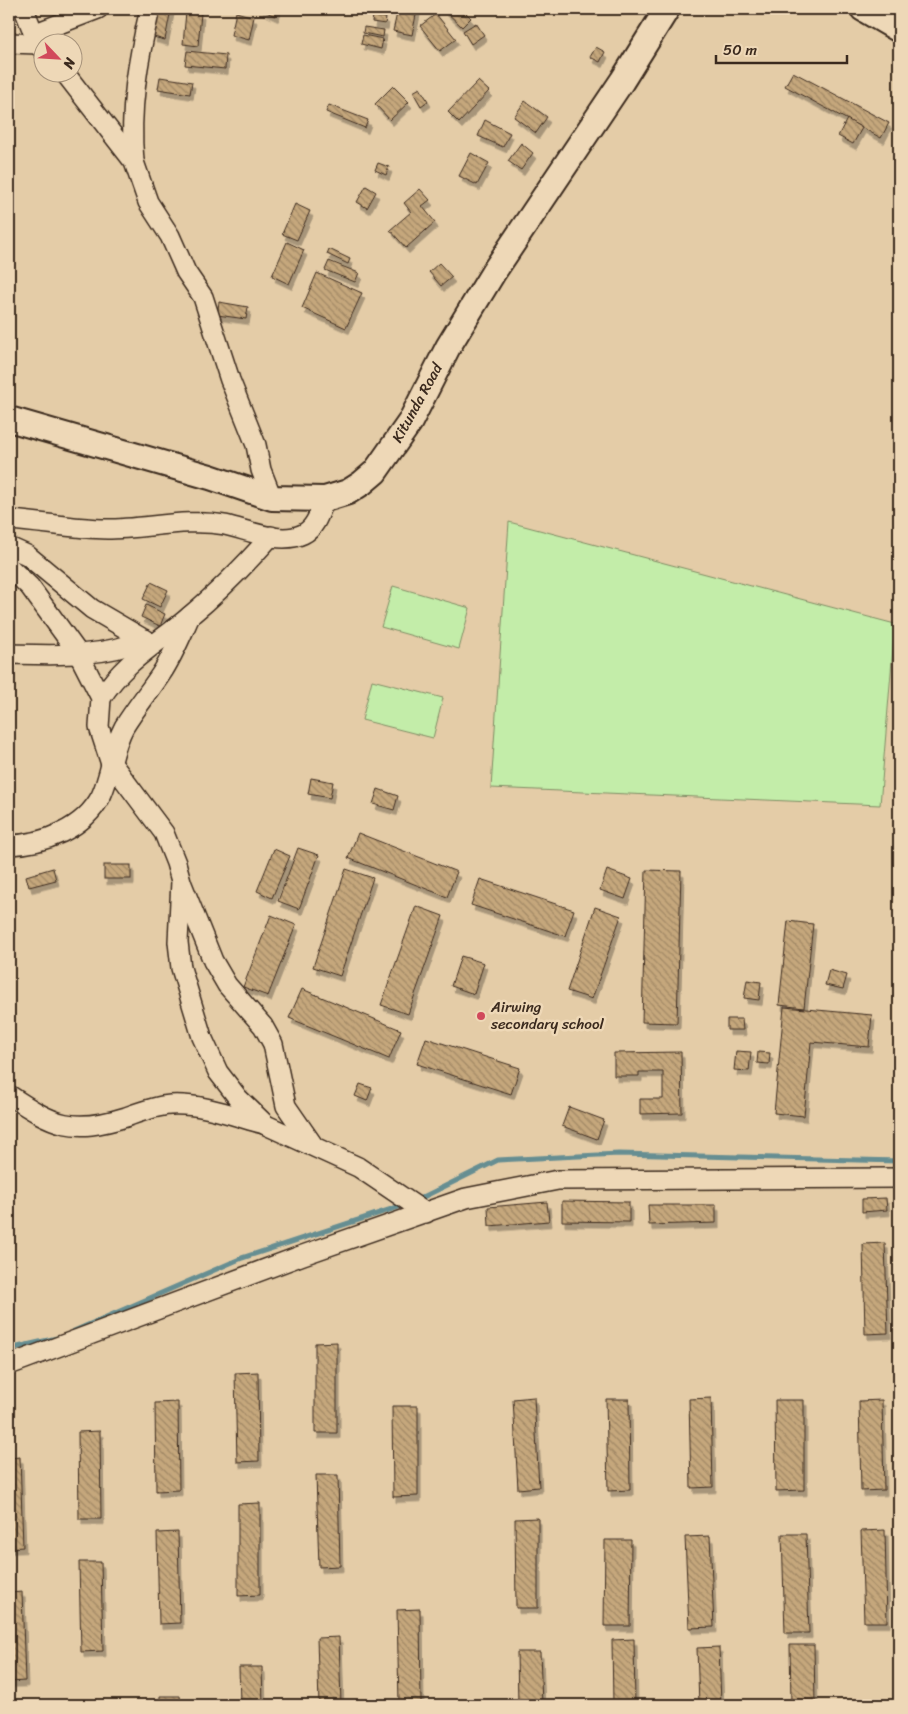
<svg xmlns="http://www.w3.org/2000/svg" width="908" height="1714" font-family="Sriracha,sans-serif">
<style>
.green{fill:#c3eda9;stroke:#7f8c64}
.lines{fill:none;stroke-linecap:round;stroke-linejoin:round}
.stream{stroke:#668e92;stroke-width:5}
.building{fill:url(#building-back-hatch);stroke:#3b2a1e;filter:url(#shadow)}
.minor-casing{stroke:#3b2a1e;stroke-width:22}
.tertiary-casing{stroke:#3b2a1e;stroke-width:28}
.minor{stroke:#eed8b7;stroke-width:19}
.tertiary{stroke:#eed8b7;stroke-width:24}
.poi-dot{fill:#d1495b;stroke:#eed8b7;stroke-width:2}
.labels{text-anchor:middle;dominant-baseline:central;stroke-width:5;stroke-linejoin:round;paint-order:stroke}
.street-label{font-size:15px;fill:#3b2a1e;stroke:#eed8b7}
.poi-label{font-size:15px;fill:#3b2a1e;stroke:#eed8b7;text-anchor:start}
</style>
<defs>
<pattern id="building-back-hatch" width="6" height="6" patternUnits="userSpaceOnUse" patternTransform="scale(1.25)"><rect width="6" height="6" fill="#c5a77c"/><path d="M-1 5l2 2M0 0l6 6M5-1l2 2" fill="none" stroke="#a18865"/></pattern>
<filter id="shadow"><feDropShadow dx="3" dy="5.5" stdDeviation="0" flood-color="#0004"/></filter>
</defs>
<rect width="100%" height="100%" fill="#e4cca7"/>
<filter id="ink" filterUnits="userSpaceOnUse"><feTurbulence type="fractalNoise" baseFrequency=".02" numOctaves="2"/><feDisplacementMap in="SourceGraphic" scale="10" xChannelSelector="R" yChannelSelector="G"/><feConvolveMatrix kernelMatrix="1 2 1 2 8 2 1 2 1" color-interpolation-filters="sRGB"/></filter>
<g filter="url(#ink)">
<g class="green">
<path d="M509 522 895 624 880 805 491 788Z"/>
<path d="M393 586 470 608 459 649 381 627Z"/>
<path d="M372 680 443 698 433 738 362 720Z"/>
</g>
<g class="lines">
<g class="stream">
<path d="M415 1201 498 1160 619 1154 899 1161"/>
<path d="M74 1331 242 1258 404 1205"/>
<path d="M9 1349 57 1338"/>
</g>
</g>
<g class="building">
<path d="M159 9H171L165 40 153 37Z"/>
<path d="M260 9H278L275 16Z"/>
<path d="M398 9 417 10 412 35 393 31Z"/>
<path d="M443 9H462L471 18 462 27Z"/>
<path d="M186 12 201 13 198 46 183 44Z"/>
<path d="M236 12 254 17 249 40 231 35Z"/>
<path d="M436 14 456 39 440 51 420 26Z"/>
<path d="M373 16 386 18 385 24 372 22Z"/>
<path d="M476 23 484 35 471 44 463 31Z"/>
<path d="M364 27 384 30 383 37 363 33Z"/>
<path d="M363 35 383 39 381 49 361 44Z"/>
<path d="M596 47 605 52 600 62 590 57Z"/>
<path d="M187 51 226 55 225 69 185 65Z"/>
<path d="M793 72 889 123 881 138 785 86Z"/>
<path d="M160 77 192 82 190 94 158 89Z"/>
<path d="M478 81 489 91 459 123 448 112Z"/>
<path d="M393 86 409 102 390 120 375 104Z"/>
<path d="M420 88 428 101 421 106 413 92Z"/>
<path d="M525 101 547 117 536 133 514 117Z"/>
<path d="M329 105 368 120 365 128 326 112Z"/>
<path d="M847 119 862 128 853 144 838 136Z"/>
<path d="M485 120 510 133 503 147 478 136Z"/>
<path d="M521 143 533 153 521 170 508 161Z"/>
<path d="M471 153 489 163 477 185 459 176Z"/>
<path d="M378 163 389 167 386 175 375 170Z"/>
<path d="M366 186 376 192 367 208 357 202Z"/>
<path d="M420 189 430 200 422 206 435 222 406 248 390 230 411 212 404 203Z"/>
<path d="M295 204 310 211 297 240 282 234Z"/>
<path d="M287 242 304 250 289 284 272 276Z"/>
<path d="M329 249 350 259 348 264 327 254Z"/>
<path d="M329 261 359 273 355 282 325 270Z"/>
<path d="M439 263 452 277 441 286 429 272Z"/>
<path d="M317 273 362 293 346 328 302 308Z"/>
<path d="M219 302 248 307 246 319 217 315Z"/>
<path d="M151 582 168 590 160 607 143 599Z"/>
<path d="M146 605 165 614 160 626 141 617Z"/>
<path d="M311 778 333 782 330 798 308 794Z"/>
<path d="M378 789 398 796 394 810 373 804Z"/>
<path d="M358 833 457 872 447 897 348 858Z"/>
<path d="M298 848 319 855 299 909 278 901Z"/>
<path d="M274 849 290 856 272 898 257 891Z"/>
<rect x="104" y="865" width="27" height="14"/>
<path d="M53 868 56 880 29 887 26 876Z"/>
<path d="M346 869 373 878 340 976 313 967Z"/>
<path d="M607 870 632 879 625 899 600 890Z"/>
<path d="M646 870 681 871 677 1023 642 1022Z"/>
<path d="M480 879 574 910 565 936 471 905Z"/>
<path d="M416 906 443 916 408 1014 381 1005Z"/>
<path d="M595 907 621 916 592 999 567 991Z"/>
<path d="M271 915 296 925 268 996 243 987Z"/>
<path d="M788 921 813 924 804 1008 779 1005Z"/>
<path d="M461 956 484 963 474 994 451 986Z"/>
<path d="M829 970 847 975 843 989 825 985Z"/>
<path d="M747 980 761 982 759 1000 744 998Z"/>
<path d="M302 989 401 1030 389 1059 289 1018Z"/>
<path d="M784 1007 872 1015 869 1047 811 1042 804 1116 774 1113Z"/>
<path d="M727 1019H742L743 1030H727Z"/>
<path d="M426 1038 520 1068 511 1094 417 1064Z"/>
<path d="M736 1051 751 1052 749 1071 734 1070Z"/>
<path d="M681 1052 682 1113 640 1114V1099H663V1072H639V1076H614V1053Z"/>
<path d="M758 1052 770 1053 769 1064 757 1063Z"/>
<path d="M360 1084 372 1088 367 1101 355 1096Z"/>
<path d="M569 1107 604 1120 597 1139 562 1126Z"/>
<path d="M886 1198 887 1210 862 1212V1199Z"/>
<path d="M562 1201 629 1202V1222L562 1221Z"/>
<path d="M547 1202 549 1221 489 1226 488 1207Z"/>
<path d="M648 1205H716V1223L649 1225Z"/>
<path d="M885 1243 888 1333 865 1334 863 1244Z"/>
<path d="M337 1342V1433H315V1343Z"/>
<path d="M258 1372 259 1461 237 1462 235 1373Z"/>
<path d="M534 1397 539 1487 518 1489 513 1399Z"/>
<path d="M711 1398 713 1487 691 1488 689 1399Z"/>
<path d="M606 1399H629L630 1490 608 1491Z"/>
<path d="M775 1400H804V1490L776 1491Z"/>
<path d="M882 1400 884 1490 861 1491 859 1401Z"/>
<path d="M178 1402 179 1490 156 1491 155 1403Z"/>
<path d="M392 1406H418V1496L393 1497Z"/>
<path d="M100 1431 101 1519H79L78 1432Z"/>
<path d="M20 1457 23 1547 9 1548V1458Z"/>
<path d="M316 1475H338L340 1566 319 1567Z"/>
<path d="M260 1503V1595L238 1596V1504Z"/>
<path d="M538 1518V1608H516L515 1519Z"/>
<path d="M885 1530 887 1622H864L861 1531Z"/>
<path d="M178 1532 180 1623 159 1624 157 1533Z"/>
<path d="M782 1534H806L809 1633H785Z"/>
<path d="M710 1536 714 1627 689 1628 685 1537Z"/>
<path d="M605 1540H631L630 1626H604Z"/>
<path d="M79 1562H101L103 1651 81 1652Z"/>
<path d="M22 1592 25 1681 9 1682V1593Z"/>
<path d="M420 1609 421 1704H399L397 1610Z"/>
<path d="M339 1637 341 1705H319L317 1638Z"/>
<path d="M634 1639 635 1705H613L612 1640Z"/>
<path d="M790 1645H814L815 1705H791Z"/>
<path d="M719 1647 721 1705H699L697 1648Z"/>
<path d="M517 1652H540L542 1705H518Z"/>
<path d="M239 1667H262L263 1705H240Z"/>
<path d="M160 1696H180L181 1705H160Z"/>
</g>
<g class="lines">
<defs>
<g id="minor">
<path d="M24 9 38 44 42 49"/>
<path d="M33 34 98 9"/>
<path d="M9 43 38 44"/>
<path d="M64 72 134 162 148 202 170 236 186 272 203 297 230 380 256 445 261 470 272 498"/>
<path d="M134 161C129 110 138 59 150 9"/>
<path d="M9 520C41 522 75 529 107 529 146 529 187 518 225 525 248 530 280 545 303 534 316 528 320 511 325 499"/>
<path d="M9 547 27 555 92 609 152 644"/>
<path d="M9 567 30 587 78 653 101 698 99 727 110 761 164 833 176 863 181 881 178 942 181 968 202 1037 218 1072 238 1098 266 1125 358 1167 426 1213"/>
<path d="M9 654C54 655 103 658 145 639"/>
<path d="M101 698C127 658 157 645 191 615 220 591 246 564 271 536"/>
<path d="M9 845C44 844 84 829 101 796 111 775 112 749 124 727 135 709 149 692 161 674 173 656 181 636 190 616"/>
<path d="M182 884 213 961 227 985 263 1026 273 1044 286 1106 313 1145"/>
<path d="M9 1095C54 1125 72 1134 126 1117 140 1112 155 1106 170 1105 201 1103 234 1116 264 1124"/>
<path d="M9 1365 303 1255 466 1198 558 1180 899 1178"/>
</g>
<g id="tertiary">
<path d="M863 9 899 30"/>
<path d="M9 419 210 477 272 498 325 499 348 492 362 483 375 472 410 422 448 347 493 273 622 81 667 9"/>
</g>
</defs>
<use href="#minor" class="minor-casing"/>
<use href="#tertiary" class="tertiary-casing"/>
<use href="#minor" class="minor"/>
<use href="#tertiary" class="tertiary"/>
</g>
</g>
<circle class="poi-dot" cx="481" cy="1016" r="5"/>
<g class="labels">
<g class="street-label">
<text transform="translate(417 403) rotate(-61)">Kitunda Road</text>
</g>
<g class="poi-label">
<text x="491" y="1007">Airwing<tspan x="491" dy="17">secondary school</tspan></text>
</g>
</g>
<rect width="908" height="1714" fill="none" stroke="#eed8b7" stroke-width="30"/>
<rect x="15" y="15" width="878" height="1684" fill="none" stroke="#3b2a1e" stroke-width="2" filter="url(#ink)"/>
<g transform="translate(58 58) rotate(115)"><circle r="24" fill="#eed8b7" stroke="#a6927a"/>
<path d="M0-4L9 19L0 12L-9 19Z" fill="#d1495b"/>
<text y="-8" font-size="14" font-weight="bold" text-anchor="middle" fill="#3b2a1e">N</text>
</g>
<path d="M716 55v8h131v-8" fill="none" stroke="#3b2a1e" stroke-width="2.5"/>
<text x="723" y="55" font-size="15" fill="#3b2a1e" stroke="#eed8b7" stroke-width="4" paint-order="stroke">50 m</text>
</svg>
